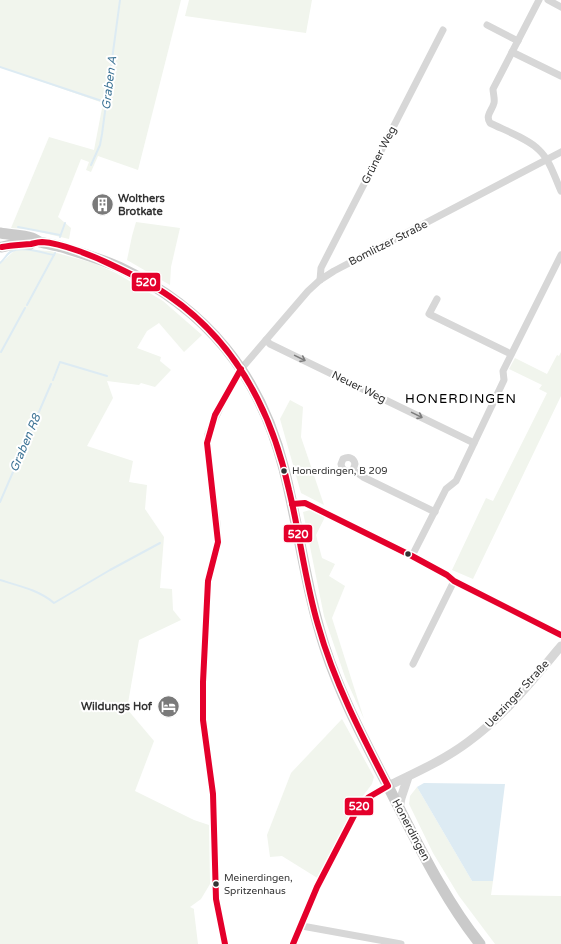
<svg xmlns="http://www.w3.org/2000/svg" width="561" height="944" font-family="'Varela Round',sans-serif">
<style>
.green{fill:#f1f5ed}
.water{fill:#ddebf3}
.lines{fill:none;stroke-linecap:round;stroke-linejoin:round}
.stream{stroke:#ddebf3;stroke-width:2}
.minor{stroke:#d7d7d7;stroke-width:7}
.tertiary{stroke:#d7d7d7;stroke-width:9}
.primary{stroke:#cacaca;stroke-width:11}
.bus-1-casing{stroke:#fff;stroke-width:9}
.bus-1{stroke:#e4002b;stroke-width:6}
.oneway{stroke:#7d7d7d}
.bus-dot{fill:#333;stroke:#fff;stroke-width:1.5}
.labels{text-anchor:middle;dominant-baseline:central;stroke-width:4;stroke-linejoin:round;paint-order:stroke}
.bus-label{font-size:10px;fill:#333;stroke:#fff;text-anchor:start}
.street-label{font-size:11px;fill:#333;stroke:#fff}
.poi-label{font-size:11px;font-weight:bold;fill:#333;stroke:#fff;text-anchor:start}
.water-label{font-size:12px;font-style:italic;fill:#3f7597;stroke:#fff}
.quarter-label{font-size:13px;letter-spacing:1px;fill:#000;stroke:#fff}
.line-badge{stroke:#fff;stroke-width:1.5}
.badge-label{font-size:11px;text-anchor:middle;font-weight:bold;fill:#fff}
</style>
<rect width="100%" height="100%" fill="#fff"/>
<g class="green">
<path d="M0 0H181L138 170 98 156 91 172 86 170 89 162 81 159 58 217 71 228 69 239 27 229 11 228 49 137 94 150 103 103 0 67Z"/>
<path d="M189 0H312L306 33 185 16Z"/>
<path d="M136 222 180 228 171 267 170 285 127 260 132 236Z"/>
<path d="M19 249 50 251 93 263 116 273 163 301 202 335 184 352 159 323 147 331 137 348 161 357 160 361 171 370 155 387 141 383 139 385 107 381 113 398 87 446 133 461 129 482 147 485 145 509 164 537 160 588 172 589 173 610 181 620 139 640 127 709 154 741 135 791 194 820 209 825 210 884 201 899 190 907 194 909V911L198 944H0V264L14 251Z"/>
<path d="M561 352V396L473 579 452 570 486 498 493 501 547 393 539 389 542 385 509 369 515 358 547 374 557 355 559 356Z"/>
<path d="M290 400 303 407 301 437 324 505 301 493 280 419Z"/>
<path d="M310 510 325 517 316 535 322 558 335 564 329 576 345 586 332 618 364 719 345 677 324 616 303 512Z"/>
<path d="M342 719 374 777 372 784 356 805 319 879 282 856 270 857 267 835 291 773Z"/>
<path d="M417 787 472 881H493L491 895 561 896V944H495L459 896 433 853 409 804 410 796Z"/>
</g>
<path class="water" d="M424 783 505 784 493 881H472L417 787Z"/>
<g class="lines">
<g class="stream">
<path d="M0 67 105 102"/>
<path d="M91 165 100 145 102 134 120 0"/>
<path d="M18 227 60 235"/>
<path d="M60 237 65 223"/>
<path d="M0 263C5 259 7 253 12 251 22 246 43 253 54 255"/>
<path d="M27 305 55 253"/>
<path d="M1 352 25 308"/>
<path d="M53 380 60 362 107 376"/>
<path d="M0 502 51 384"/>
<path d="M0 580C19 586 39 590 54 603L110 570 160 543"/>
</g>
<g class="minor">
<path d="M539 0 493 89C493 93 495 99 494 103 492 111 485 115 490 123 504 130 529 139 539 150 550 160 555 178 561 191"/>
<path d="M548 0 561 7"/>
<path d="M487 25 518 41"/>
<path d="M512 52 561 76"/>
<path d="M320 280 321 268 443 30"/>
<path d="M437 299 429 314 511 354"/>
<path d="M266 340 270 344 474 443"/>
<path d="M353 470 355 464C354 458 349 456 343 459L341 464C342 471 347 473 353 470L363 477 435 512"/>
<path d="M292 504 305 503 412 556 446 489 456 481 504 380 503 371 561 255"/>
<path d="M413 664 454 581 561 635"/>
<path d="M302 926 401 944"/>
<path d="M225 944 216 899 213 794 203 720V682L208 581 218 542 217 524 207 443 208 434 227 393 241 369 308 291 320 280 334 271 561 152"/>
<path d="M293 944 317 887 359 806C367 796 376 792 388 786"/>
</g>
<g class="tertiary">
<path d="M388 786C415 773 444 760 468 742 504 716 533 680 561 646"/>
<path d="M399 808 401 798 408 777"/>
</g>
<g class="primary">
<path d="M0 233C10 235 22 235 32 238 35 239 37 241 40 242 47 244 55 245 62 247 81 253 101 259 119 267 207 309 260 374 284 469 299 528 306 590 325 648 342 700 369 749 394 798 420 848 445 900 480 944"/>
<path d="M2 247 19 243 30 244"/>
</g>
<defs>
<g id="bus-1">
<path d="M2 247C12 245 21 245 31 244 35 243 38 242 42 242 62 243 96 257 114 266 133 275 152 284 169 296 236 342 272 412 289 490 300 535 305 581 318 625 334 682 361 734 388 786L369 797 359 806 317 887 293 944"/>
<path d="M292 504 305 503 412 556 447 575 454 581 561 635"/>
<path d="M225 944 216 899 213 794 203 720V682L208 581 218 542 207 443 215 415 241 369"/>
</g>
</defs>
<use href="#bus-1" class="bus-1-casing"/>
<use href="#bus-1" class="bus-1"/>
</g>
<defs><path id="oneway-shaft" d="M-6 0H5M1.5-3L5.5 0L1.5 3" fill="none" stroke-width="1.6" stroke-linecap="round" stroke-linejoin="round"/></defs>
<g class="oneway">
<use href="#oneway-shaft" transform="translate(300 358) rotate(26)"/>
<use href="#oneway-shaft" transform="translate(417 415) rotate(26)"/>
</g>
<defs>
<symbol id="building-disc" viewBox="-11 -11 22 22"><circle r="9.5" fill="#7a7a7a" stroke="#fff"/><path d="M-4-6H4V6H1V3H-1V6H-4ZM-2.5-4.3h1.7v1.8h-1.7ZM.8-4.3h1.7v1.8H.8ZM-2.5-1h1.7V.8h-1.7ZM.8-1h1.7V.8H.8Z" fill="#fff"/></symbol>
<symbol id="hotel-disc" viewBox="-11 -11 22 22"><circle r="9.5" fill="#7a7a7a" stroke="#fff"/><path d="M-6-4.5h1.5V1H6V5H4.5V3h-9V5H-6ZM-4 0a1.8 1.8 0 1 1 3.6 0ZM.5 0V-2.5h3Q6-2.5 6 0Z" fill="#fff"/></symbol>
</defs>
<g fill-rule="evenodd">
<use href="#building-disc" x="90" y="192" width="25" height="25"/>
<use href="#hotel-disc" x="156" y="694" width="25" height="25"/>
</g>
<g class="bus-dot">
<circle cx="284" cy="471" r="3.5"/>
<circle cx="408" cy="554" r="3.5"/>
<circle cx="216" cy="884" r="3.5"/>
</g>
<g class="labels">
<g class="bus-label">
<text x="292" y="471">Honerdingen, B 209</text>
<text x="224" y="878">Meinerdingen,<tspan x="224" dy="13">Spritzenhaus</tspan></text>
</g>
<g class="street-label">
<text transform="translate(379 155) rotate(-63)">Grüner Weg</text>
<text transform="translate(388 243) rotate(-27)">Bomlitzer Straße</text>
<text transform="translate(359 387) rotate(26)">Neuer Weg</text>
<text transform="translate(517 694) rotate(-47)">Uetzinger Straße</text>
<text transform="translate(411 830) rotate(62)">Honerdingen</text>
</g>
<g class="poi-label">
<text x="118" y="198">Wolthers<tspan x="118" dy="13">Brotkate</tspan></text>
<text x="152" y="706" text-anchor="end">Wildungs Hof</text>
</g>
<g class="water-label">
<text transform="translate(109 83) rotate(-83)">Graben A</text>
<text transform="translate(25 443) rotate(-67)">Graben R8</text>
</g>
<g class="quarter-label">
<text x="461" y="399">HONERDINGEN</text>
</g>
</g>
<g class="line-badge">
<rect x="131" y="272" width="30" height="20" rx="4" fill="#e4002b"/>
<rect x="283" y="524" width="30" height="19" rx="4" fill="#e4002b"/>
<rect x="344" y="797" width="30" height="19" rx="4" fill="#e4002b"/>
</g>
<g class="badge-label">
<text x="146" y="286">520</text>
<text x="298" y="538">520</text>
<text x="359" y="810">520</text>
</g>
</svg>
